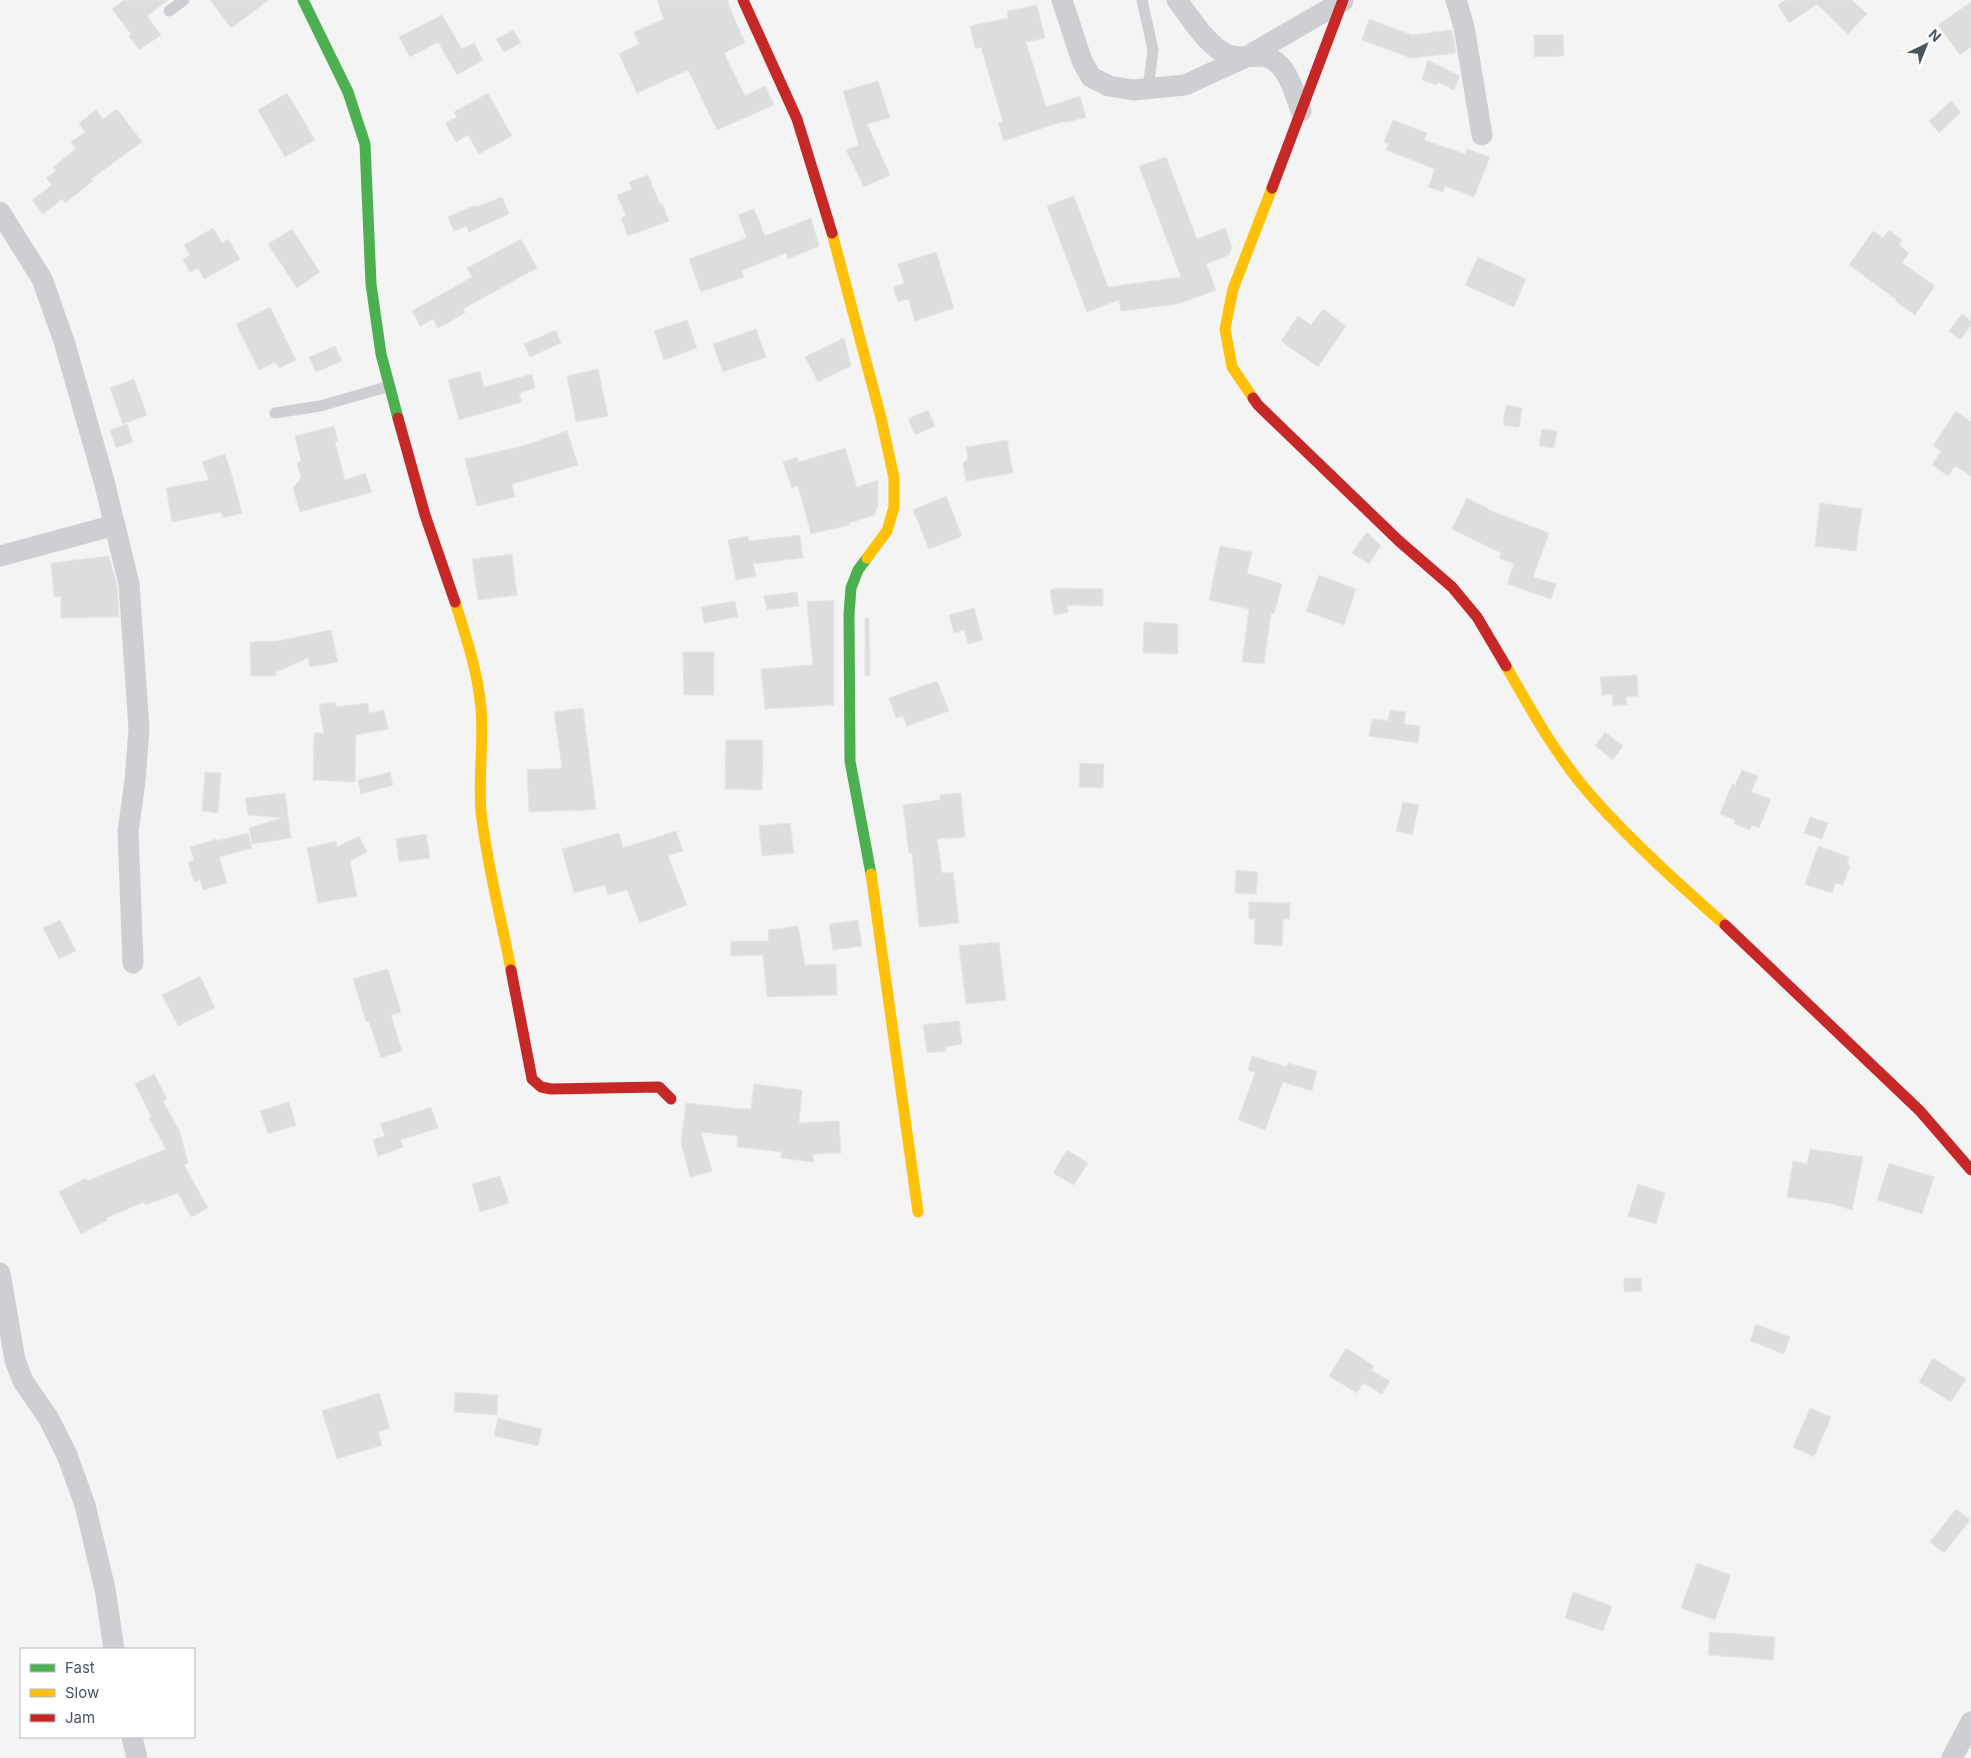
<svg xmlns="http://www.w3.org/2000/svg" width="1971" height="1758" font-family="Inter,sans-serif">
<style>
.building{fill:#ddddde;stroke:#e5e6e7}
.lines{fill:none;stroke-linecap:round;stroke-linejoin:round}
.lane{stroke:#cdcfd2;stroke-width:11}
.street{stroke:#cdcfd2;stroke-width:21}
.fast{stroke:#4caf50;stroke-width:11}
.slow{stroke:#ffc107;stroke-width:11}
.jam{stroke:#c62828;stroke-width:11}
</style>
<rect width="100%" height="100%" fill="#f4f4f4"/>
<g class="building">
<path d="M124 0H168L147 16 161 35 139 50 129 36 131 34 112 9Z"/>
<path d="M210 0H269L231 28Z"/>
<path d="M657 0H728L729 6 745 43 724 53 745 96 765 86 774 105 717 130 688 70 637 93 619 54 639 44 634 32 664 19Z"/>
<path d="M1786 0H1852L1867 14 1848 34 1817 4 1789 23 1778 5Z"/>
<path d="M1971 2V47L1960 55 1938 25Z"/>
<path d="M1037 5 1045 38 1026 42 1046 107 1080 96 1086 117 1065 123 1064 121 1004 141 998 123 1003 122 981 47 975 49 970 26 1008 18 1007 11Z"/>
<path d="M442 15 462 49 474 43 483 60 457 75 438 42 410 57 399 37Z"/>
<path d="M1369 19 1412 35 1452 30 1456 53 1411 58 1362 40Z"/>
<path d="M513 30 521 43 504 52 496 39Z"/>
<path d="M1534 35H1563L1564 56 1534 57Z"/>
<path d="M1428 60 1460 76 1454 90 1438 82 1437 85 1422 80Z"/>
<path d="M878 81 890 118 867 124 890 175 864 187 846 150 859 145 843 91Z"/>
<path d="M287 93 315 140 285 157 258 110Z"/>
<path d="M488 93 512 136 479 154 468 135 456 142 445 123 457 117 454 112Z"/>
<path d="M1951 101 1961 112 1939 133 1929 121Z"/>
<path d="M117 109 142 142 91 179 93 181 65 203 62 199 43 214 32 200 52 185 46 178 56 171 53 167 76 149 71 142 85 132 79 123 96 110 103 119Z"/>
<path d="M1393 120 1427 133 1424 140 1465 154 1467 149 1490 157 1474 197 1445 186 1443 192 1428 187 1435 169 1386 150 1389 144 1384 142Z"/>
<path d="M1166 157 1197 239 1225 228 1232 247 1229 255 1206 264 1216 290 1178 304 1121 311 1119 300 1087 312 1047 206 1074 196 1108 287 1181 277 1139 166Z"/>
<path d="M648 175 660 204 662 203 669 221 628 236 621 218 626 216 617 195 632 189 629 182Z"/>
<path d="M502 197 509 214 469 232 466 226 454 231 448 217 475 205 476 207Z"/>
<path d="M754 209 765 236 811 218 819 246 788 259 786 253 741 271 744 277 701 292 689 259 747 238 738 215Z"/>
<path d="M213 228 222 243 228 239 240 259 204 279 198 268 190 272 183 259 190 255 184 245Z"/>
<path d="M292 229 320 272 297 288 268 244Z"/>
<path d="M1889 230 1902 240 1899 245 1909 253 1902 263 1935 286 1915 315 1895 301 1896 299 1849 265 1873 231 1883 238Z"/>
<path d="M521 239 537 268 463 309 465 313 438 328 433 319 420 326 412 311 472 277 467 268Z"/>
<path d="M936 252 954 308 915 321 908 299 898 302 893 287 904 283 898 264Z"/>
<path d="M1478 257 1526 279 1514 307 1465 285Z"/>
<path d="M270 307 296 360 279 368 275 362 259 370 236 324Z"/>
<path d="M1323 309 1346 326 1318 367 1281 341 1298 316 1311 325Z"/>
<path d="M1962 314 1971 321V326L1960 340 1949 331Z"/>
<path d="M687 320 697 348 664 360 654 331Z"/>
<path d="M756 329 766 357 723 372 713 344Z"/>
<path d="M556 330 561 343 530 357 524 344Z"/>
<path d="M844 338 851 366 818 382 805 357Z"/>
<path d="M335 346 342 361 316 372 309 357Z"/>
<path d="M598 369 608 416 576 422 567 376Z"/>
<path d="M480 371 484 387 532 374 535 388 519 393 522 402 459 420 448 380Z"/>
<path d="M134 379 147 415 123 424 110 388Z"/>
<path d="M1506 405 1522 408 1519 427 1503 425Z"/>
<path d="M928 410 935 426 915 435 908 419Z"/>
<path d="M1956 411 1971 422V476L1955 466 1948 476 1932 465 1941 451 1933 446Z"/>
<path d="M127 424 133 442 116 448 110 430Z"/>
<path d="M334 426 338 441 335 442 345 480 365 473 372 492 300 512 293 488 301 478 297 463 301 461 295 436Z"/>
<path d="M1542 429 1557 431 1554 448 1539 446Z"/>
<path d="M567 431 578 465 512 484 515 497 477 506 465 459 523 446Z"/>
<path d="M1007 440 1013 473 966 481 963 463 968 459 966 447Z"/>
<path d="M845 448 857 487 878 480V505L875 515 849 523V525L811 534 798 486 792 488 783 462 797 457 799 462Z"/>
<path d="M225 454 231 472 242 513 223 518 221 512 172 522 166 488 209 480 202 462Z"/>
<path d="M946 496 962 536 929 549 913 510Z"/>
<path d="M1467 498 1489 509V510L1549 533 1533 577 1556 584 1551 599 1507 584 1514 564 1499 558 1501 553 1452 529Z"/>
<path d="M1820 503 1862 509 1856 551 1815 546Z"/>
<path d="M1367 532 1381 546 1369 564 1352 553Z"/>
<path d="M800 535 803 558 753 564 756 576 736 580 728 540 748 536 749 541Z"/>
<path d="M1220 546 1252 552 1247 573 1282 584 1274 614 1271 613 1264 664 1242 662 1249 609 1209 600Z"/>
<path d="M512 554 517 595 478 600 472 559Z"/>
<path d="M109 556 117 586 119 617 61 618V596L54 597 51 563Z"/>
<path d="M1319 575 1356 589 1344 625 1306 611Z"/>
<path d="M1059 588 1103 589V606L1067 605 1068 612 1054 615 1050 590Z"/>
<path d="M797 592 799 606 767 610 764 596Z"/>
<path d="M834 600V705L765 709 761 669 813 665 807 602Z"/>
<path d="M735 601 738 617 704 623 701 607Z"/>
<path d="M974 608 983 640 968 644 964 630 954 633 949 615Z"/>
<path d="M865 618H869L870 675 865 676Z"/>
<path d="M1144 622 1178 624V654L1143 653Z"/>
<path d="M331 630 338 662 310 667 308 658 276 672V676H251L250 642 277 641Z"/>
<path d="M683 652H714V695H684Z"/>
<path d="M1637 675 1638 696 1626 697 1627 705 1613 706 1612 694 1602 695 1600 677Z"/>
<path d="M937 681 949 711 907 726 903 716 896 718 889 698Z"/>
<path d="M335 702 336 707 368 703 369 713 384 710 388 729 356 735 355 782 313 780 314 733H324L319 705Z"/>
<path d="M583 708 596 809 577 811V810L529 812 527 770 562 768 554 712Z"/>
<path d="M1390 710 1406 712 1404 724 1420 726 1418 743 1369 736 1372 719 1388 721Z"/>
<path d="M1605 732 1623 746 1613 760 1595 746Z"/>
<path d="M726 740H763L762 790 725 789Z"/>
<path d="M1080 763 1104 764 1103 788 1079 787Z"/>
<path d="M1742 770 1758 776 1751 792 1771 799 1759 828 1752 825 1750 830 1734 824 1735 820 1720 814 1732 784 1735 785Z"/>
<path d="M205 772 221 773 218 813 202 811Z"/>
<path d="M390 772 393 785 361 794 358 780Z"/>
<path d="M285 793 291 838 252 844 249 828 282 818 248 815 245 798Z"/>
<path d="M961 793 965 837 937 839 942 873 953 872 959 923 919 927 912 853H909L903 805 940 800V795Z"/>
<path d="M1403 802 1419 805 1412 835 1396 831Z"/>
<path d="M1810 817 1828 823 1822 839 1804 833Z"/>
<path d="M790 823 794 853 762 856 759 826Z"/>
<path d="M676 831 683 851 668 856 687 905 640 923 627 890 608 895 605 885 574 893 562 849 619 833 623 848Z"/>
<path d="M248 833 252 848 219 857 227 883 203 890 200 880 194 882 188 862 194 860 190 847 216 839V841Z"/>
<path d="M426 834 430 858 399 862 396 839Z"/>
<path d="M359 836 367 852 350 861 357 896 318 903 307 848 336 841 337 847Z"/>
<path d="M1818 846 1849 857 1847 864 1850 866 1843 885 1836 883 1832 893 1805 884Z"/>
<path d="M1236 870 1258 872 1256 894 1235 893Z"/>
<path d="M1249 902 1290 903V919H1283L1282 946 1254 944 1255 919H1249Z"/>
<path d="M60 920 76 951 59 959 43 928Z"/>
<path d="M858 920 862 946 833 950 829 924Z"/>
<path d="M798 926 805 965 836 964 837 995 767 997 763 955 731 956V941H769L768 930Z"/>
<path d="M999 942 1006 1000 966 1004 959 946Z"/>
<path d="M388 969 401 1012 391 1015 402 1051 381 1058 369 1021 366 1022 353 979Z"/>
<path d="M200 976 215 1008 178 1026 162 995Z"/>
<path d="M959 1021 962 1044 945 1047 946 1051 927 1053 923 1025Z"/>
<path d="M1252 1056 1287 1067 1288 1063 1317 1071 1312 1091 1283 1082 1265 1130 1238 1120 1255 1073 1248 1070Z"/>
<path d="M154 1074 167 1099 163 1101 180 1132 188 1163 184 1165 208 1208 191 1217 178 1193 145 1205 144 1202 106 1218 108 1220 81 1234 59 1192 86 1178 87 1181 166 1149 149 1118 151 1117 135 1084Z"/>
<path d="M754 1084 802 1090 799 1123 839 1121 841 1153 814 1154 813 1162 781 1158 782 1152 737 1147 738 1136 701 1132 712 1171 690 1177 681 1143 686 1103 741 1109V1108L751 1109Z"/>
<path d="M289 1102 296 1125 268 1134 260 1111Z"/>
<path d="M431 1107 438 1128 400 1140 403 1147 378 1156 373 1140 385 1136 380 1124Z"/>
<path d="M1810 1149 1863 1157 1852 1210 1829 1203 1787 1197 1793 1161 1807 1164Z"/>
<path d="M1067 1150 1088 1163 1074 1185 1053 1173Z"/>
<path d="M1889 1163 1934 1177 1922 1214 1877 1200Z"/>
<path d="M500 1176 509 1203 480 1212 472 1184Z"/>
<path d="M1638 1184 1665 1193 1656 1224 1628 1216Z"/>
<path d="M1624 1278H1641L1642 1291 1624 1292Z"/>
<path d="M1756 1324 1790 1337 1784 1354 1750 1341Z"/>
<path d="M1346 1348 1374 1366 1371 1370 1390 1381 1382 1394 1363 1383 1357 1393 1329 1376Z"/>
<path d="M1933 1358 1966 1379 1951 1402 1919 1382Z"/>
<path d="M455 1392 498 1395 497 1415 454 1412Z"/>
<path d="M379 1393 390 1428 378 1432 382 1445 337 1459 322 1411Z"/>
<path d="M1810 1408 1831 1417 1814 1457 1793 1447Z"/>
<path d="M498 1418 542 1429 538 1446 494 1436Z"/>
<path d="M1956 1509 1970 1520 1944 1553 1930 1542Z"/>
<path d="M1697 1563 1731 1575 1715 1620 1681 1608Z"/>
<path d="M1573 1592 1612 1606 1603 1631 1565 1618Z"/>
<path d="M1710 1632 1775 1637 1773 1660 1708 1655Z"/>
</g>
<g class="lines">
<g class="lane">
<path d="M1142 0 1153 50 1148 89"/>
<path d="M169 11 184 0"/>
<path d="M275 413 320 406 390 386"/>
</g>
<g class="street">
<path d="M1062 0 1082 61 1091 77 1109 86 1133 90 1185 85 1246 57 1343 1"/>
<path d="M1177 0C1189 16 1207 45 1226 54 1236 59 1249 56 1260 56 1286 57 1294 91 1301 111"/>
<path d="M1456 0 1464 27 1482 135"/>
<path d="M0 212 42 279 64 341 104 481 129 584 139 729 135 781 128 831 133 963"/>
<path d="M0 556 115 525"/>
<path d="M0 1273 15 1360 23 1381 49 1419 67 1455 85 1505 105 1589 114 1649"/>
<path d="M132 1737 137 1758"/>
<path d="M1952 1758 1971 1722"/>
</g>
<g class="fast">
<path d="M303 0 348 92 365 144 371 284 381 354 398 418"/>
<path d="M867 558 858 570 851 588 849 614 850 761 871 874"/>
</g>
<g class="slow">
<path d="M832 233 881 418 894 478V507L887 531 867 558"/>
<path d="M1253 398 1232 367 1225 329 1233 289 1272 188"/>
<path d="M455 602C466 637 478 672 481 709 484 743 478 778 481 812 487 866 501 917 511 970"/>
<path d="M1506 666C1532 712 1558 759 1594 799 1634 844 1680 885 1725 925"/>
<path d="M871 874 918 1212"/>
</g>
<g class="jam">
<path d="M743 0 797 119 832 233"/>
<path d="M1272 188 1343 0"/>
<path d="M1253 398 1258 405 1399 541 1452 587 1477 617 1506 666"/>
<path d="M398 418 425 515 455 602"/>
<path d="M1725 925 1920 1111 1971 1170"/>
<path d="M511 970 532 1079 541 1087 551 1089 659 1087 671 1099"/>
</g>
</g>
<rect x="20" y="1648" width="175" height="90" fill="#ffffff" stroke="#b6bbc0"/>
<rect x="30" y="1664" width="25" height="8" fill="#4caf50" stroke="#b6bbc0"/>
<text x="65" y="1673" font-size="15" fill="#495561">Fast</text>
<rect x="30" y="1689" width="25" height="8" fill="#ffc107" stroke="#b6bbc0"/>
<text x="65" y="1698" font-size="15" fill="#495561">Slow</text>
<rect x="30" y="1714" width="25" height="8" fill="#c62828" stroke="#b6bbc0"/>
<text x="65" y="1723" font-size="15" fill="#495561">Jam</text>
<g transform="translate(1926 45) rotate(43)" stroke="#ffffff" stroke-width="4" paint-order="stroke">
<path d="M0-4L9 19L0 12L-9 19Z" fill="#495561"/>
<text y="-8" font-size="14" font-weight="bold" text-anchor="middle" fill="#495561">N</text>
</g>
</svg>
